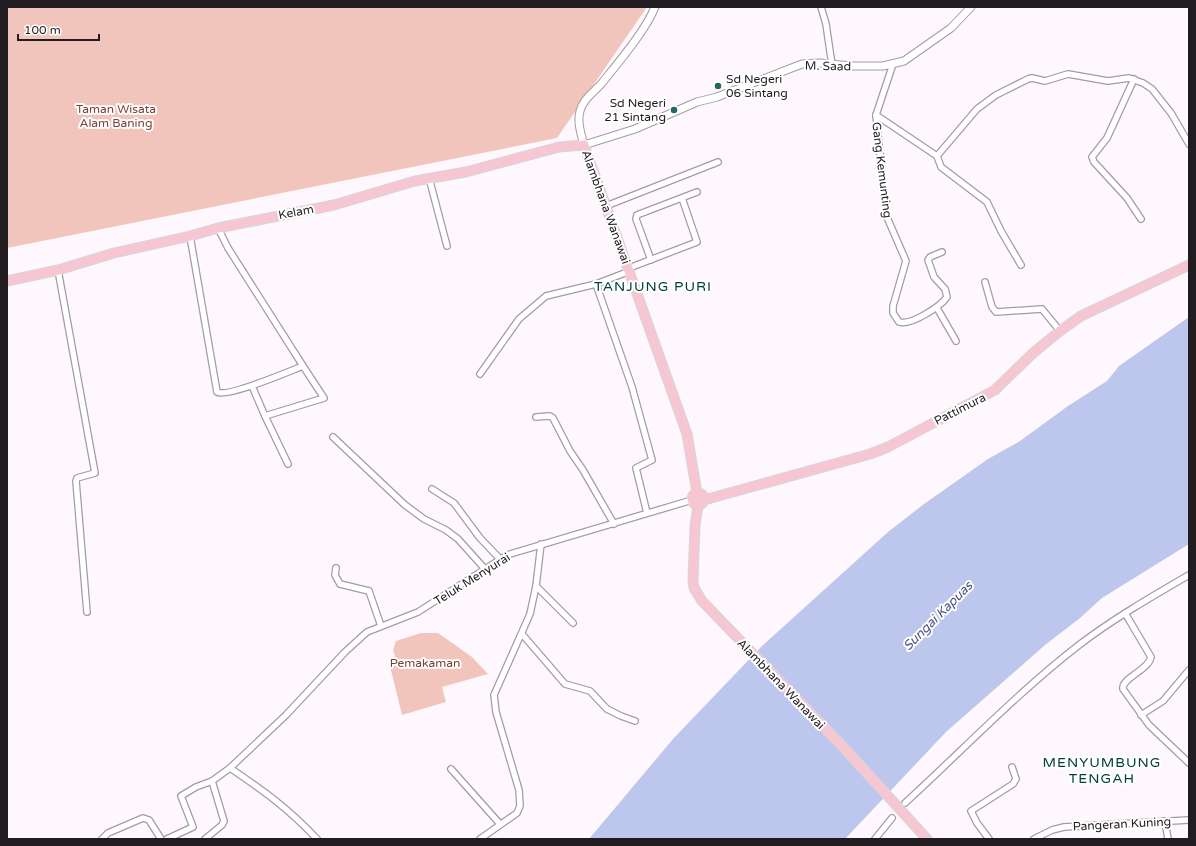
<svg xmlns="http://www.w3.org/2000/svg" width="1196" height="846" font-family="'Varela Round',sans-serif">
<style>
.green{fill:#f1c5bc}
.water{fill:#bdc6ec}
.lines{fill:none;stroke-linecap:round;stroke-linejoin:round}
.minor-casing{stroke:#a69aa3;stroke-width:8}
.tertiary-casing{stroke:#a69aa3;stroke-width:9}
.primary-casing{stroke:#d7d6d7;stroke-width:11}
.minor{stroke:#fff;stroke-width:5.5}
.tertiary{stroke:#fff;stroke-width:7}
.primary{stroke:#f6c7d3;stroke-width:9}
.poi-dot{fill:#1e6964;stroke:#fff;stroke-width:1.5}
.labels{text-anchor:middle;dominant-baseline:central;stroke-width:4;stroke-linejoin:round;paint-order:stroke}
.street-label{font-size:12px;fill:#201c1f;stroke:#fff}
.poi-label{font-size:12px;fill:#201c1f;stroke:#fff;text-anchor:start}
.park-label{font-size:12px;fill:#7c4136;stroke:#fff}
.water-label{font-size:13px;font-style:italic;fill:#4a5286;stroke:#fff}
.quarter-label{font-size:14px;letter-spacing:1px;fill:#00413d;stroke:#fff}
</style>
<rect width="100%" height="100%" fill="#fef7fd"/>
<g class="green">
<path d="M7 7H647L557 138 7 248Z"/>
<path d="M421 633H438L472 657 488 674 442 687 446 702 402 715 389 662 395 656 393 650 396 641Z"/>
</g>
<path class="water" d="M1189 317V544L1102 598 1080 618 1045 645 946 732 845 839H589L673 739 761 647 888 532 924 504 988 459 1020 441 1068 406 1107 381 1119 366Z"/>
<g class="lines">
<defs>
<g id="minor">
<path d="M821 7 826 24 832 65"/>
<path d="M893 64 876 115 886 215 906 261 893 306V313L899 322C911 326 941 306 947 297L945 289 934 277 928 260 930 257 942 252"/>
<path d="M1134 79 1107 138 1092 157 1094 162 1127 198 1141 219"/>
<path d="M876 115 937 156 941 167 987 202 1001 231 1021 265"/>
<path d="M937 156 977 109 996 95 1028 79 1032 78 1045 81 1068 74 1108 81 1129 78 1143 83 1152 89 1171 113 1189 144"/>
<path d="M429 178 447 246"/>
<path d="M606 206 718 162"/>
<path d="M190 236 217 392C227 398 290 371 303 366L228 248 218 228"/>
<path d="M651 260 636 219 637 215 697 192"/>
<path d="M629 268 697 242 682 198"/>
<path d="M58 270 95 473 77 478 76 481 87 612"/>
<path d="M985 282 992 307 996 312 1042 309 1060 331"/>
<path d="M596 284 632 387 652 460 636 468 647 513"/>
<path d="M937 308 956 341"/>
<path d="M480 374 519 319 546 296 596 284 630 271"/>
<path d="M252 386 265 416"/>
<path d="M536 417 550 416 553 418 570 451 583 470 614 524"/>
<path d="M333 437 405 505 424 519 446 530 458 539 485 569"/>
<path d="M288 464 265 416 324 398 303 366"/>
<path d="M432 489 454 503 480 538 500 559"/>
<path d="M336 568 335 575 340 584 369 591 381 626"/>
<path d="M536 586 573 623"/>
<path d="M1125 613 1151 657C1149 670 1121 678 1123 689L1149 725 1189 763"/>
<path d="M522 634 565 684 590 691 607 709 621 716 635 721"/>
<path d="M1141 715 1163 701 1189 670"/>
<path d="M230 768C264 791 289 809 317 839"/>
<path d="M451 769 500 824"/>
<path d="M905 803C963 750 1017 693 1079 645 1113 619 1151 597 1189 575"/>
<path d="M1165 821 1168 839"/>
<path d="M102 839 108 833 143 818 149 820 161 839"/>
<path d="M167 839 193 827 181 796 196 787 212 781"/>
<path d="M205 839 222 825 224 821 212 781 230 768 286 715 345 652 367 632 418 612 507 555 692 500"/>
<path d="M480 839 517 813 520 806 519 790 496 712 494 695 530 614 536 586 541 544"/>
<path d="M875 839 892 818"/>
<path d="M989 839 977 823 971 811 1013 784 1016 779 1012 767"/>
<path d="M1034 839 1052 830 1064 827 1189 820"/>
</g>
<path id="tertiary" d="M655 7C646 30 618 63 602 83 594 92 583 99 580 111 577 122 581 134 584 145L635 129 697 102 717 97 802 64 820 63 852 66H883L904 61 951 28 971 7"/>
<g id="primary">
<path d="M7 281 58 270 114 253 190 236 218 228 334 205 415 181 466 172 559 147 584 145 687 434 697 493"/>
<circle cx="698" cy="499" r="6"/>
<path d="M704 500 870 454 888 447 995 390 1033 353 1060 331 1081 316 1189 265"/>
<path d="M698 505 695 526 693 580 694 588 702 601 846 750 927 839"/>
</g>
</defs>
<use href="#minor" class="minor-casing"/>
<use href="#tertiary" class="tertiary-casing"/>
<use href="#primary" class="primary-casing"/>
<use href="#minor" class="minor"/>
<use href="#tertiary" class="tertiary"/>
<use href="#primary" class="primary"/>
</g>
<g class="poi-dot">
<circle cx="718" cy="86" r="4"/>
<circle cx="674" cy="110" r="4"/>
</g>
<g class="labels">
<g class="street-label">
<text transform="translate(828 66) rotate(1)">M. Saad</text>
<text transform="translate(882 170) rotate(83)">Gang Kemunting</text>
<text transform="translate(606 207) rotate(70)">Alambhana Wanawai</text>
<text transform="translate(296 212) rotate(-11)">Kelam</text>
<text transform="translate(960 409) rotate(-27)">Pattimura</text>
<text transform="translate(472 579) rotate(-32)">Teluk Menyurai</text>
<text transform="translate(781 684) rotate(46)">Alambhana Wanawai</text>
<text transform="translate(1122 824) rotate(-3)">Pangeran Kuning</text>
</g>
<g class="poi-label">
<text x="726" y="79">Sd Negeri<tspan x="726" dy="14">06 Sintang</tspan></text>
<text x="666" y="103" text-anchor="end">Sd Negeri<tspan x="666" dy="14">21 Sintang</tspan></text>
</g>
<g class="park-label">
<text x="116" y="109">Taman Wisata<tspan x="116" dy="14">Alam Baning</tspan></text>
<text x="425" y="663">Pemakaman</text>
</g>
<g class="water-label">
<text transform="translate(938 616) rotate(-45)">Sungai Kapuas</text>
</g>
<g class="quarter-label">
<text x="653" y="286">TANJUNG PURI</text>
<text x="1102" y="762">MENYUMBUNG<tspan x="1102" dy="16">TENGAH</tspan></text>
</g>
</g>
<rect width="1196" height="846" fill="none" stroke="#201c1f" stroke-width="16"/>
<path d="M18 34v6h81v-6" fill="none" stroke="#201c1f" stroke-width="2"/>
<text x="24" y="34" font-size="12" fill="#201c1f" stroke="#ffffff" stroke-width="3" paint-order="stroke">100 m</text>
</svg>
